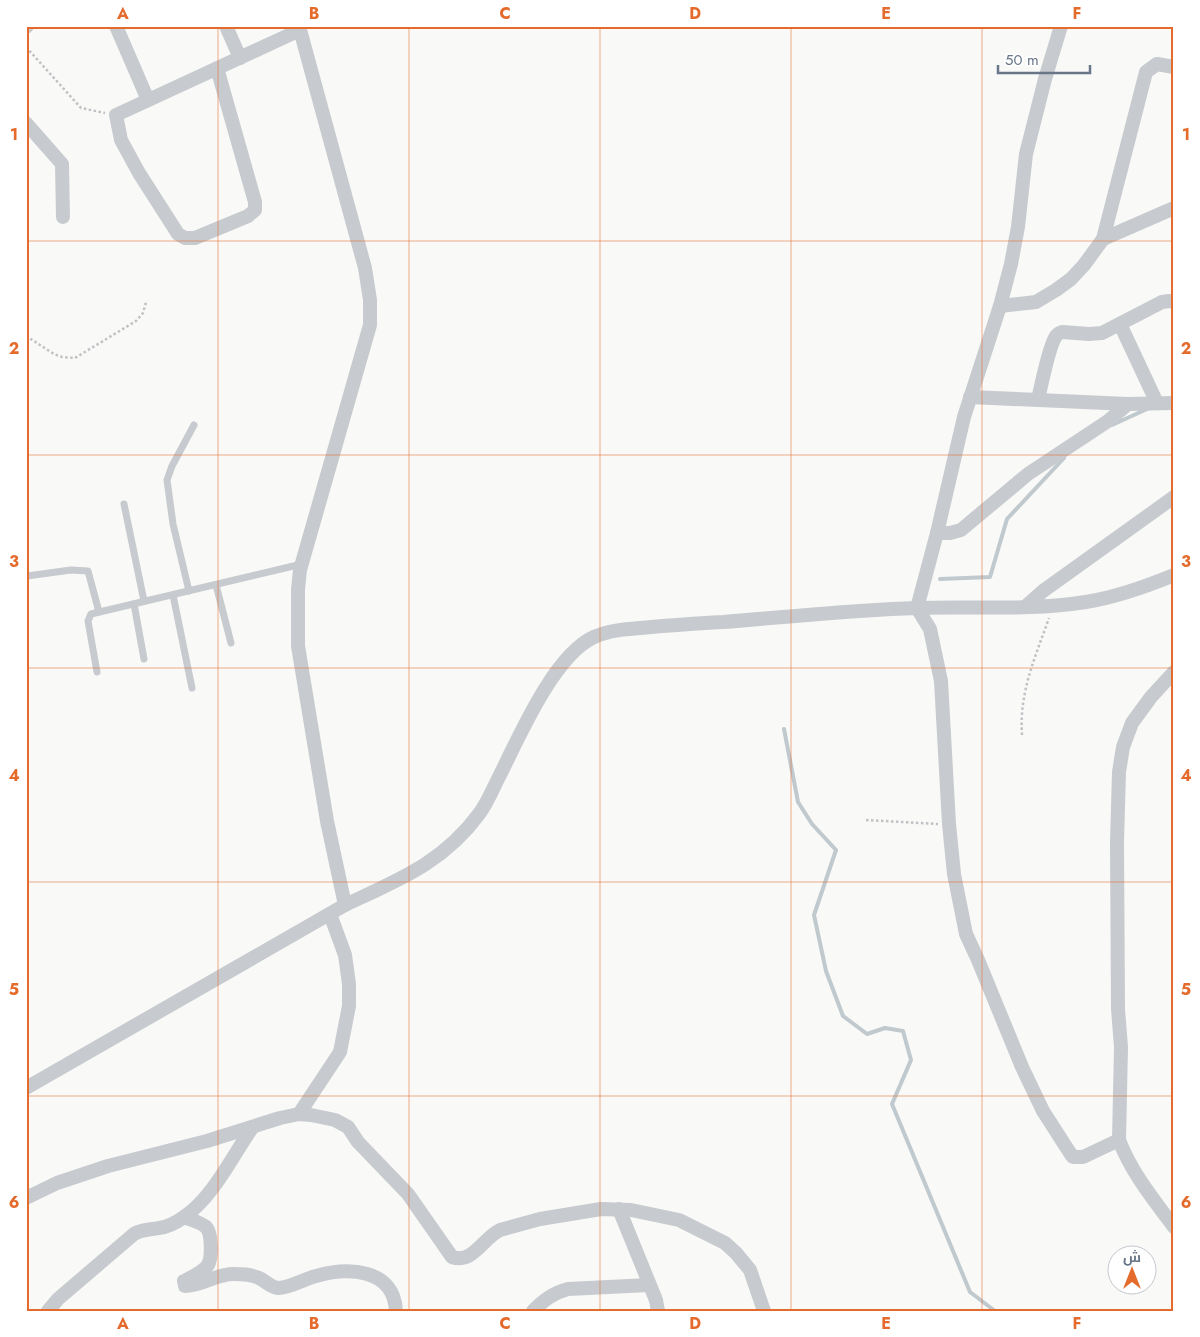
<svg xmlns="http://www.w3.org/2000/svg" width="1200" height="1337" font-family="Jost,Cairo,sans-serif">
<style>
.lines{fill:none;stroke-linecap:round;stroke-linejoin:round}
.stream{stroke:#c0c9ce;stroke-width:4}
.path{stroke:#bfc1c4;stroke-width:2.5;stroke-dasharray:2.5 2.5;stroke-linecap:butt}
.service{stroke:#c7cace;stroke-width:7}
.minor{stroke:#c7cace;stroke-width:14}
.grid{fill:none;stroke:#e46b2c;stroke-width:1;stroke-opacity:0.55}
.neatline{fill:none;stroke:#e46b2c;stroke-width:2}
.grid-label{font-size:16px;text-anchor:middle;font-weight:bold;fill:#e46b2c}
</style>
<rect width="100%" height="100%" fill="#f9f9f7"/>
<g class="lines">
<g class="stream">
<path d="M1112 425 1147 409"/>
<path d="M940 579 990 577 1007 519 1064 458"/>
<path d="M784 729 798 802 812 824 836 850 814 915 826 971 843 1016 867 1034 885 1028 903 1031 911 1060 892 1104 970 1292 995 1311"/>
</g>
<g class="path">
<path d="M26 47 81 108 105 113"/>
<path d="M26 336 54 354 62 357 75 358 136 321 143 313 146 302"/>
<path d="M1022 735C1019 692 1035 658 1049 618"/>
<path d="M866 820 938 824"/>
</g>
<g class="service">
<path d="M124 504 144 601"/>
<path d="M27 576 71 570 88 571 99 612"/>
<path d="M216 585 231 643"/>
<path d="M189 591 173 524 167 480 172 466 194 425"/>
<path d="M173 595 192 688"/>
<path d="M134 604 144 659"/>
<path d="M97 672 88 621 91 614 302 564"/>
</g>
<g class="minor">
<path d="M116 26 148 100"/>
<path d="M226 26 240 58"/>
<path d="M299 26 365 268 370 300V325L300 570 298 589V646L327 821 345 905"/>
<path d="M1061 26 1045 79 1026 154 1018 227 1011 264 1000 306 964 417 937 533 917 608 930 629 941 681 949 824 954 874 966 934 978 960 1022 1067 1043 1111 1070 1153 1073 1157H1083L1119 1140"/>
<path d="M26 27 27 26"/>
<path d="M217 68 255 202V210L248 216 195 238H185L178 234 139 173 121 140 116 115 300 30"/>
<path d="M26 123 62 164 63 217"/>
<path d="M1103 239 1174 208"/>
<path d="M1000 306 1036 302 1056 290 1071 279 1084 265 1103 239 1146 72 1157 64 1174 67"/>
<path d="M1120 324 1157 403"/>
<path d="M970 397 1128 404 1174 403"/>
<path d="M1038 400C1041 386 1049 346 1056 336 1058 333 1060 333 1062 332L1089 334 1102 333 1162 302 1169 301 1174 302"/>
<path d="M937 533H950L961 530 1028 474 1108 421 1128 404"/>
<path d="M1025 607 1043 591 1174 497"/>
<path d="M1174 672 1151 697 1132 723 1123 747 1119 772 1117 842 1118 1009 1121 1047 1119 1140C1131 1172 1154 1200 1174 1227"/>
<path d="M26 1088 345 905C398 880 443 863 479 814 488 802 493 788 500 775 519 737 554 655 594 637 612 629 631 629 651 627 675 625 699 623 723 622 788 617 852 610 917 608 973 606 1030 611 1086 602 1117 597 1145 587 1174 575"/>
<path d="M299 1114 340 1052 349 1006V984L345 955 330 914"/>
<path d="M26 1198 57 1183 108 1166 207 1141 280 1118 299 1114 311 1115 335 1120 348 1127 358 1142 408 1194 452 1257C473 1264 483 1238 500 1230L540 1219 601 1209 631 1210 679 1220 725 1243 736 1253 750 1270 764 1311"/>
<path d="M619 1209 656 1300 658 1311"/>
<path d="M184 1217C191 1220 200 1222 206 1227 212 1233 212 1258 208 1265 203 1272 192 1277 184 1281L185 1286C202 1286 216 1274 233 1274 242 1274 250 1274 259 1278 266 1281 271 1288 279 1288 292 1287 304 1279 316 1276 348 1267 394 1268 396 1311"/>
<path d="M48 1311 58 1299 134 1234C142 1229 150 1230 159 1228 168 1227 177 1222 184 1217 213 1197 232 1157 252 1128"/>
<path d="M533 1311C544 1300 553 1293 568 1289L649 1285"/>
</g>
</g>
<path class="grid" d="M218 26V1311M409 26V1311M600 26V1311M791 26V1311M982 26V1311M26 241H1174M26 455H1174M26 668H1174M26 882H1174M26 1096H1174"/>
<rect width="1200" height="1337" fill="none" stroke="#ffffff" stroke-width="55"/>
<g transform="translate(1132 1270)"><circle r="24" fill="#ffffff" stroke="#c3c8cf"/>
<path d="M0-4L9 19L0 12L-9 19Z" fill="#e46b2c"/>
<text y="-8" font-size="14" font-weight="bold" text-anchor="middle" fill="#687688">ش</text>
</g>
<path d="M998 65v8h92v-8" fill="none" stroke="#687688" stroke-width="2.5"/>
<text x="1005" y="65" font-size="15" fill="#687688" stroke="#ffffff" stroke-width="4" paint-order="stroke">50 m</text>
<rect x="28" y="28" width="1144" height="1282" class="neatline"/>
<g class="grid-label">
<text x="123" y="19">A</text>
<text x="314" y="19">B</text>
<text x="505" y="19">C</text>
<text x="695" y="19">D</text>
<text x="886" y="19">E</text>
<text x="1077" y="19">F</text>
<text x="14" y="140">1</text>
<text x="1186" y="140">1</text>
<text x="14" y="354">2</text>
<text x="1186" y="354">2</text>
<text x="14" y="567">3</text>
<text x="1186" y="567">3</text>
<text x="14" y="781">4</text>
<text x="1186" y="781">4</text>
<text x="14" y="995">5</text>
<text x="1186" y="995">5</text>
<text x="14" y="1208">6</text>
<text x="1186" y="1208">6</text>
<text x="123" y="1329">A</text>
<text x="314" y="1329">B</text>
<text x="505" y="1329">C</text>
<text x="695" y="1329">D</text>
<text x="886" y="1329">E</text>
<text x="1077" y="1329">F</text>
</g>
</svg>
